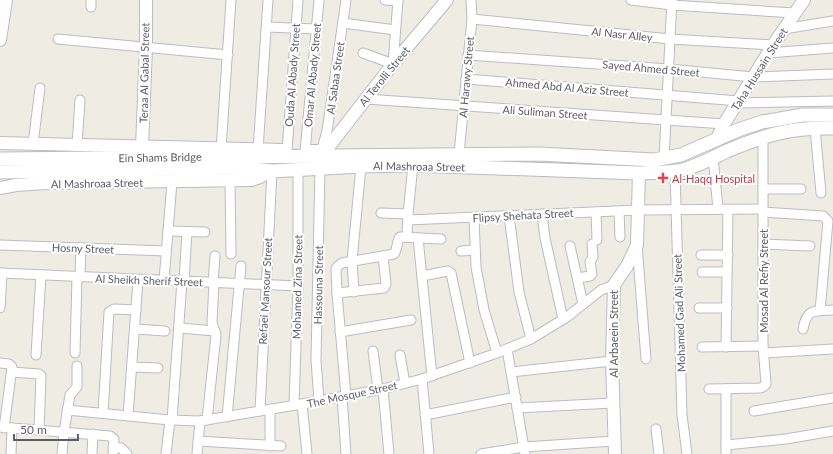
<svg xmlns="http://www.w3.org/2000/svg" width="833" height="454" font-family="Lato,sans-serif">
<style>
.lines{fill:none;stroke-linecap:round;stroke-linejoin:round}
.minor-casing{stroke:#bbbcc3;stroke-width:11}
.tertiary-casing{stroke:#bbbcc3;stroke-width:14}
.secondary-casing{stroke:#b9bbc2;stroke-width:15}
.minor{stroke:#fff;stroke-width:9}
.tertiary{stroke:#fff;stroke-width:12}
.secondary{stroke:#fff;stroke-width:13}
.health-dot{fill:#e0444e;stroke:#fff;stroke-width:1.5}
.labels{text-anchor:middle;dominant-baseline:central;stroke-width:4;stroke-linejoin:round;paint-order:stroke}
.street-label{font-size:11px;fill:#5b5e65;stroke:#fff}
.health-label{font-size:11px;fill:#be3a42;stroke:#fff;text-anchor:start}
</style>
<rect width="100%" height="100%" fill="#efede3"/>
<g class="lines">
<defs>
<g id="minor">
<path d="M385 0 398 1"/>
<path d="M631 0 672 5 794 13"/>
<path d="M91 7V0"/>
<path d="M472 19 670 39 773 45"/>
<path d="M343 23 395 30"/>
<path d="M267 27 316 29"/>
<path d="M784 29 833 21"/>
<path d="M58 39 228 55"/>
<path d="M363 53 393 64 398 0"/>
<path d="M768 53 833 48"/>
<path d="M468 55 669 69 753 77 833 74"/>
<path d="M466 79 739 101"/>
<path d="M366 99 724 124"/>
<path d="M738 103 833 101"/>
<path d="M815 128 821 193"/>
<path d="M33 144 40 88"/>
<path d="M77 145 80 100"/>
<path d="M221 149 231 0"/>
<path d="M258 150 268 0"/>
<path d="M287 151 298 0"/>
<path d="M305 151 319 0"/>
<path d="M321 152 327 131 346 0"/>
<path d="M459 154 472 19 471 0"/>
<path d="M713 157 718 209"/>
<path d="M664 159 672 0"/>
<path d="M675 171 682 415 687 454"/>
<path d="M230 181 231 254"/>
<path d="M763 189H801"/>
<path d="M619 211 620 237"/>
<path d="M596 212 597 240"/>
<path d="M763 212 823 216 828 221 820 311"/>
<path d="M381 213 408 214"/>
<path d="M542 214 545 238 563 319"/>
<path d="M509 216 519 292 531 339"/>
<path d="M474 218 476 267 484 310 497 353"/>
<path d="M408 220 638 210 763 209"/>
<path d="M168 231 205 232"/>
<path d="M407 237 408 214 413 165"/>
<path d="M418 238 432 376"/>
<path d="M763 244 810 246"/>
<path d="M0 245 166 251"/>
<path d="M637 245 646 359"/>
<path d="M570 246 583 304"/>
<path d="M461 251 475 250"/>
<path d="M701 255H728"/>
<path d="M702 272H727"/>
<path d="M0 273 298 286"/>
<path d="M422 276 448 271 451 273 470 363"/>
<path d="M80 277 81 247"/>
<path d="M578 278 590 276 592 274 590 262 593 257 592 244"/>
<path d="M164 280 172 182"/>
<path d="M184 281 187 232"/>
<path d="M213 282 215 256"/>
<path d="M354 292 352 261 361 166"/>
<path d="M337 293 384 288 386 284 383 256"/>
<path d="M0 308 2 273"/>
<path d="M699 308H727"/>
<path d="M180 328 215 331"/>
<path d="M135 329 165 331"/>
<path d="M803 329C807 308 814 311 833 310"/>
<path d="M340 332 411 320"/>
<path d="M702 347 763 346"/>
<path d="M726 347 728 209"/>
<path d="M507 349 525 454"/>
<path d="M373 351 378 390"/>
<path d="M75 353 77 276"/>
<path d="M764 353 833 349"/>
<path d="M36 355 41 275"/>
<path d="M400 355 405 383"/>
<path d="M0 363 9 364 12 367 4 428"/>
<path d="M132 367 158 368"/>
<path d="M12 372 39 374 41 376 39 430"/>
<path d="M511 372 612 361"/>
<path d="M422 379 429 454"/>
<path d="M383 389 389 454"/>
<path d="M709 389 760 388 763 387 766 384 763 346V136"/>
<path d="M346 396 337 293 336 269 338 266 342 263 394 254C398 249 396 242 400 237L441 239"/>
<path d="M342 397 346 454"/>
<path d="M319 401 316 360 320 168"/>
<path d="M302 404 307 454"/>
<path d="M294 405 298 286V169"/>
<path d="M517 408 613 403"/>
<path d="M270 409V446"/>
<path d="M67 410 170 420 200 421 302 404 383 389 422 379 497 353 531 339 567 317 601 290 614 285"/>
<path d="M260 411 272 171"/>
<path d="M754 411 833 398"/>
<path d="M103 413 109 312 114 309 136 310"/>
<path d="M425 415 516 397"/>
<path d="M128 416 138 280"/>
<path d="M227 417 241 266"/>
<path d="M172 420 182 281"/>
<path d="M207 420 216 335 212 323 214 282"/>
<path d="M0 427 110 436 114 439 113 454"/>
<path d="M656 429 659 454"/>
<path d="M198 441 281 446"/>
<path d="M726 445 786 439 833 431"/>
<path d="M113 447 121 448 127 454"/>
<path d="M11 454 12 428"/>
<path d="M62 454 64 432 70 395 77 387V366"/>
<path d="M92 454 93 434"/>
<path d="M166 454 170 420"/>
<path d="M197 454 200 421"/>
<path d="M481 454 524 447 614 441"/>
<path d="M726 454V389"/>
</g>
<g id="tertiary">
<path d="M0 40 6 0"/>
<path d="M717 139 724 124 773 45 804 0"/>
<path d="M0 143 283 150"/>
<path d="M142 147 146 48V0"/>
<path d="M308 151H321L330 145 393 64 447 0"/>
<path d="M0 188 16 185 46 183 251 180 260 177 272 171"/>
<path d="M615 454 612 361 614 285 627 266 637 245 639 173"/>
</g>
<g id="secondary">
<path d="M0 159 539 154 654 160 681 155 738 130 762 122 803 115H833"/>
<path d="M0 172 239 168 272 171 361 166 413 165 639 173C654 172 668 173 682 170 698 166 712 158 727 151 765 135 791 127 833 128"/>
</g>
</defs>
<use href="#minor" class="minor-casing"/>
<use href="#tertiary" class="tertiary-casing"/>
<use href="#secondary" class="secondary-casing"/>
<use href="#minor" class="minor"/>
<use href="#tertiary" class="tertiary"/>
<use href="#secondary" class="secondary"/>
</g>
<path class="health-dot" d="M661 172h4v4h4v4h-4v4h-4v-4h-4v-4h4z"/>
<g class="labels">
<g class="street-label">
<text transform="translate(622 34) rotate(6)">Al Nasr Alley</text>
<text transform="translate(651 68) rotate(5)">Sayed Ahmed Street</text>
<text transform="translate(759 69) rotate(-58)">Taha Hussain Street</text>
<text transform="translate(144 73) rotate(-89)">Teraa Al Gabal Street</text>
<text transform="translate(292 75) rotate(-86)">Ouda Al Abady Street</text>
<text transform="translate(312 75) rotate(-85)">Omar Al Abady Street</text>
<text transform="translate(384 76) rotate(-51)">Al Terolli Street</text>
<text transform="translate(466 77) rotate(-85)">Al Harawy Street</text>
<text transform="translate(335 78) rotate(-82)">Al Sabaa Street</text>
<text transform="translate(567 87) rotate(5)">Ahmed Abd Al Aziz Street</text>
<text transform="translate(545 112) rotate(4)">Ali Suliman Street</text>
<text transform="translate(160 157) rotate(-1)">Ein Shams Bridge</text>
<text transform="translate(419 166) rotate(1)">Al Mashroaa Street</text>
<text transform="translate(97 183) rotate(-1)">Al Mashroaa Street</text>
<text transform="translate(523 215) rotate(-3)">Flipsy Shehata Street</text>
<text transform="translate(83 248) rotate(2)">Hosny Street</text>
<text transform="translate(149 280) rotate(2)">Al Sheikh Sherif Street</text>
<text transform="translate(763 281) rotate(-90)">Mosad Al Refiy Street</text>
<text transform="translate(318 285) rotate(-89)">Hassouna Street</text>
<text transform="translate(297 287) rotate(-89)">Mohamed Zina Street</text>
<text transform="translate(265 291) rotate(-87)">Refaei Mansour Street</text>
<text transform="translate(679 313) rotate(-92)">Mohamed Gad Ali Street</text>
<text transform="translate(613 334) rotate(-90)">Al Arbaeein Street</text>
<text transform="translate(352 394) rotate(-12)">The Mosque Street</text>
</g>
<g class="health-label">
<text x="672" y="178">Al-Haqq Hospital</text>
</g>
</g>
<path d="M14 434v6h64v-6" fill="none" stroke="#5b5e65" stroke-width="2"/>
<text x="20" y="434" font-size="12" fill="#5b5e65" stroke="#ffffff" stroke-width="3" paint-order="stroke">50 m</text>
</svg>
